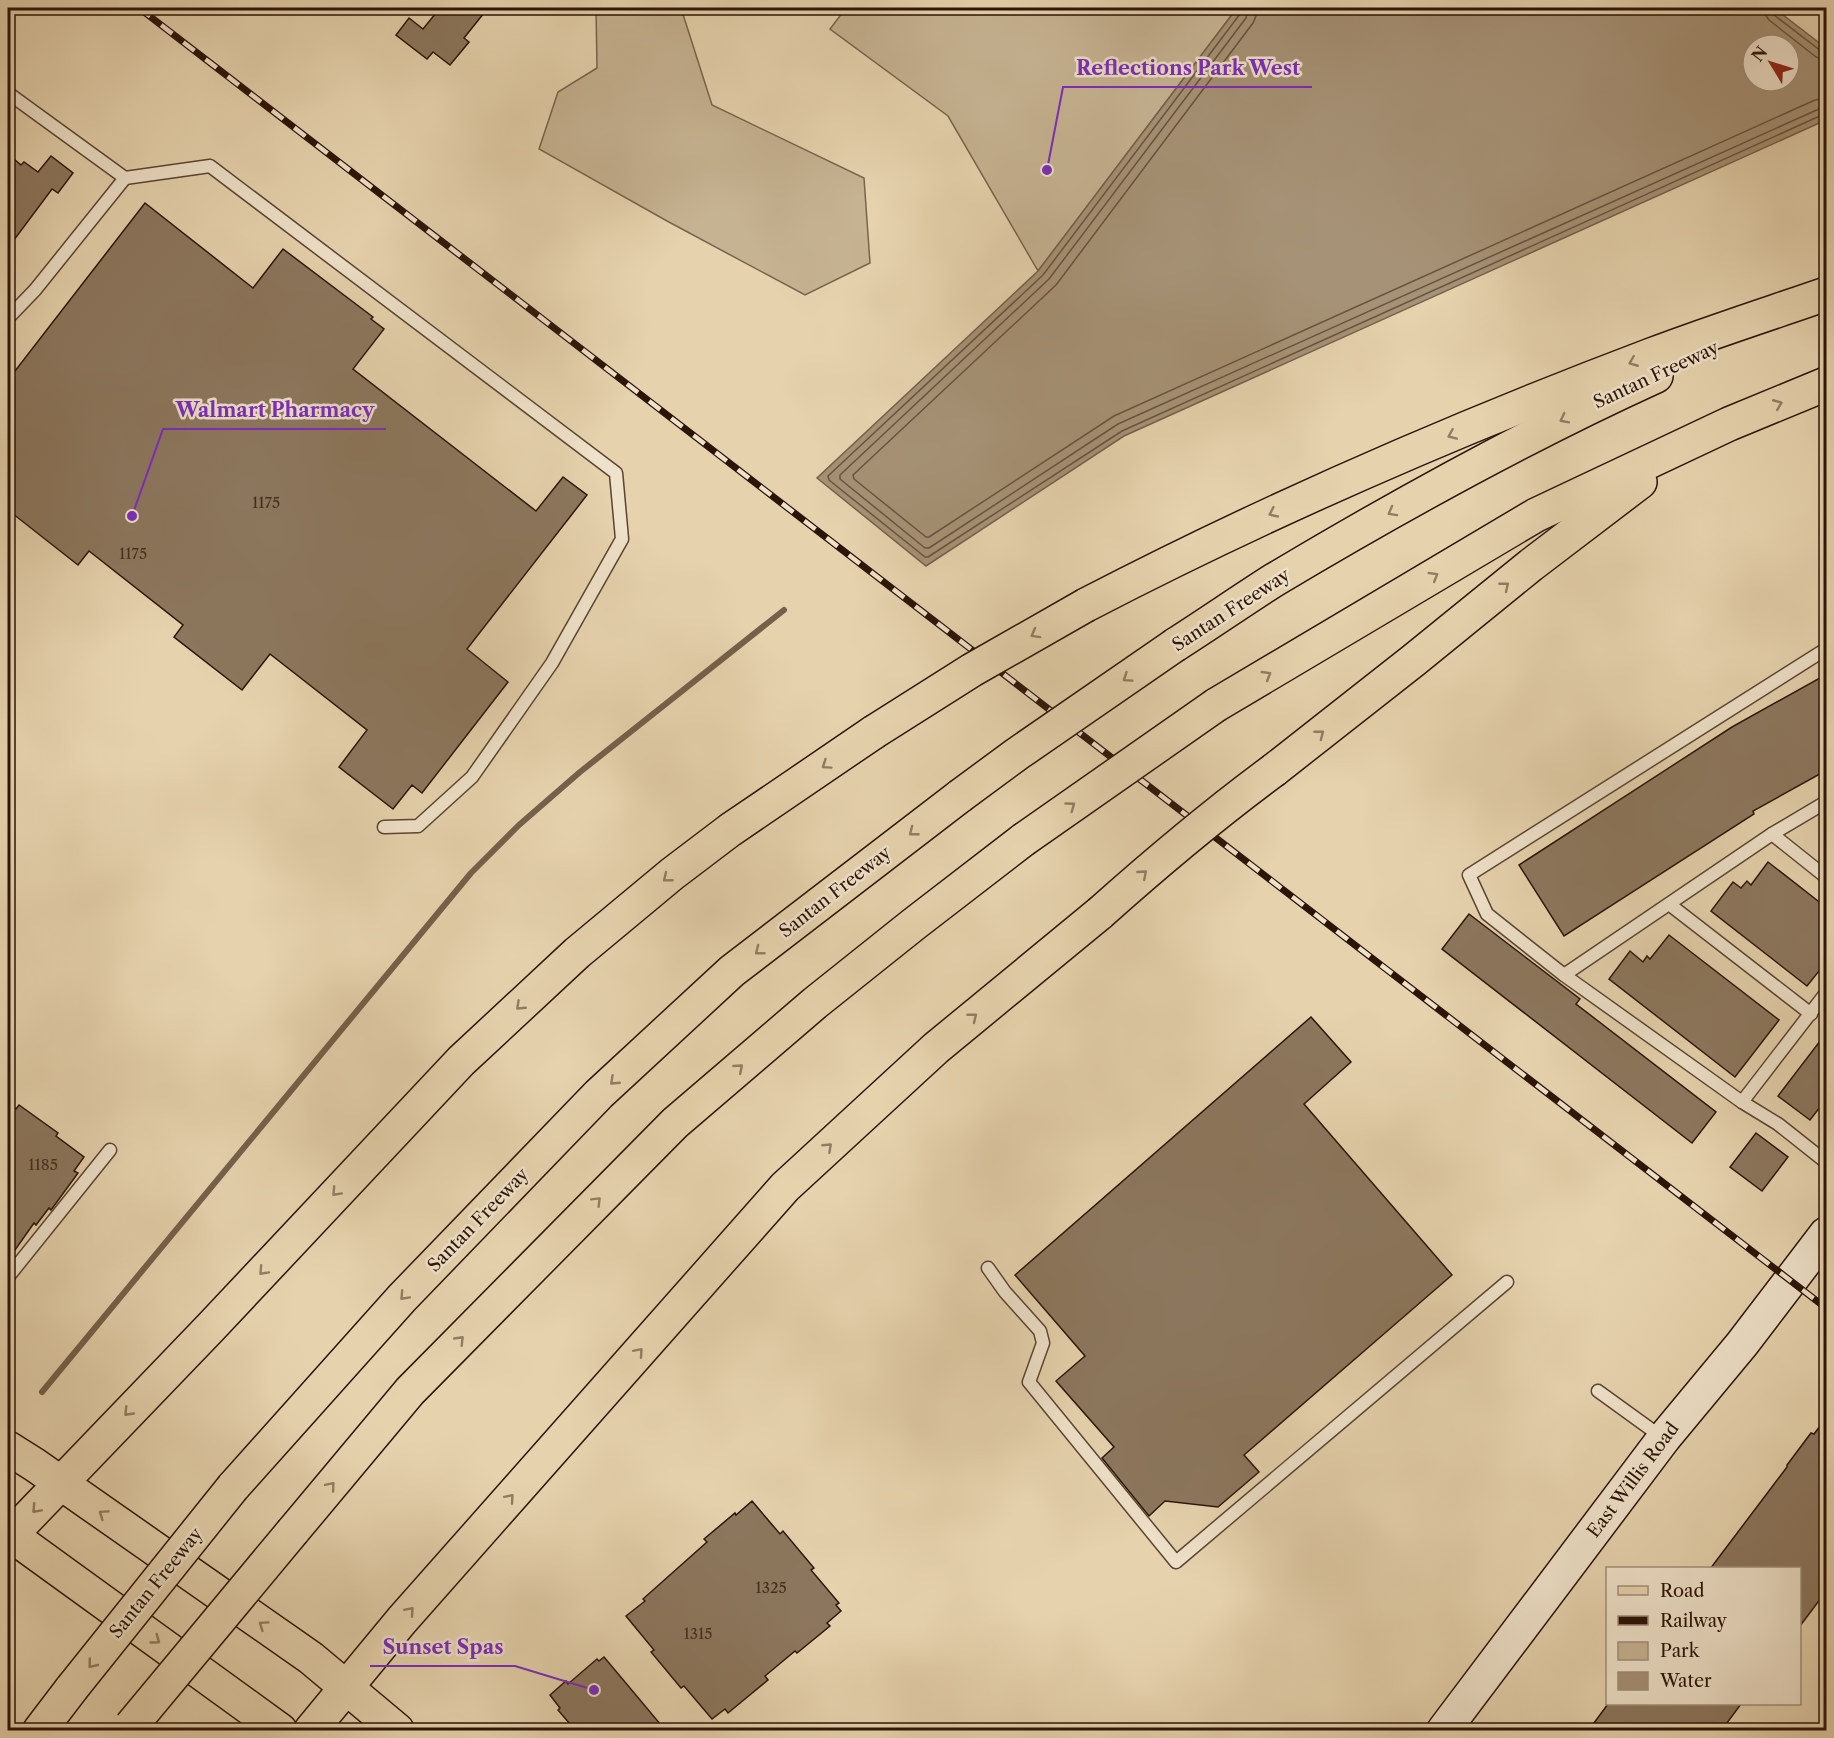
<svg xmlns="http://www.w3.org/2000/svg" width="1834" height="1738" font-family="'Libre Caslon Text',serif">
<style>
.green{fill:#c6b392;stroke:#78644d;stroke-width:1.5}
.water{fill:#a69276;stroke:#75604a;stroke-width:1.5;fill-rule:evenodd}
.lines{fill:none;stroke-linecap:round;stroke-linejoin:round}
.shore{stroke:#68533f;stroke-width:1.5}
.stream{stroke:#75604a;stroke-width:6}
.building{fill:#8c775e;stroke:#2b1408;stroke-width:1.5}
.lane-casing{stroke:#5a4432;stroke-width:15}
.secondary-casing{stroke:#2b1408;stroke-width:36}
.primary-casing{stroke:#2b1408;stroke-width:36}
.highway-casing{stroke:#2b1408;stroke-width:36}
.lane{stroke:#efe2ca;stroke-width:12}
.secondary{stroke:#efe2ca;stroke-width:33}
.primary{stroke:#e6d3ae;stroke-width:33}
.highway{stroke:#e6d3ae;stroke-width:33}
.rail-casing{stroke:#2b1408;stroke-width:7}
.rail{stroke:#efe2ca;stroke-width:4.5;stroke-dasharray:14;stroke-linecap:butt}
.highway-bridge-casing{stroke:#2b1408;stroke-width:36;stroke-linecap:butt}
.highway-bridge{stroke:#e6d3ae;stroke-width:33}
.oneway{stroke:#927d63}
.labels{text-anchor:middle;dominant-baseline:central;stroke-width:5;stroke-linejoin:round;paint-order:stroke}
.number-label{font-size:15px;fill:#432d1e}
.street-label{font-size:18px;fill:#2b1408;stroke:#efe2ca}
.leader{fill:none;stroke:#7b2cbf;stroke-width:2}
.callout-dot{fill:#7b2cbf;stroke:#efe2ca;stroke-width:2}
.callout-label{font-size:20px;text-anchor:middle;font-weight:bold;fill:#7b2cbf;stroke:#efe2ca;stroke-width:5;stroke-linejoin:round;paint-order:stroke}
</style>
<rect width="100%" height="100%" fill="#e6d3ae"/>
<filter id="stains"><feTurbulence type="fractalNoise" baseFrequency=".00333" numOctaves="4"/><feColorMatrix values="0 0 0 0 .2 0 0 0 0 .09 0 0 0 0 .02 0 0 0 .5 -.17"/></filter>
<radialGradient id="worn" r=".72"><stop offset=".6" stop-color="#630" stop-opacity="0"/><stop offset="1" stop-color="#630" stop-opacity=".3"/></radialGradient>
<g class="green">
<path d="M596 8H681L712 105 864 178 870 263 805 295 667 221 539 149 558 92 597 68Z"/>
<path d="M846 8H1237L1038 271 948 116 830 29Z"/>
</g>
<path class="water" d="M1237 8H1774L1826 48V120L1124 436 926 566 817 478 1038 271ZM1753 45H1789V81H1753Z"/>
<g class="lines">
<g class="shore">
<path d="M1241 8 1240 14 1043 275 828 476 829 480 925 557H928L1122 431 1822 115H1826"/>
<path d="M1248 8 1246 18 1049 279 840 475V479L925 548H929L1118 424 1819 109 1826 107"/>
<path d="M1257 8 1256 16 1253 23 1056 285 853 475 854 479 926 537H929L1114 416 1815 100 1826 98"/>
<path d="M1764 8 1765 14 1769 20 1816 57 1826 60"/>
<path d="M1771 8 1774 15 1821 51 1826 52"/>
</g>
<path class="stream" d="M42 1392 471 873 519 825 580 772 784 610"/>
</g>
<g class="building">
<path d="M440 8H488L464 38 469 42 450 65 433 52 427 59 396 35 409 18 423 29Z"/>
<path d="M8 154 21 165 24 162 38 172 51 156 73 173 58 193 52 189 8 248Z"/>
<path d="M145 203 253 288 283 249 373 317 371 319 384 329 353 369 536 511 563 477 587 495 467 649 508 682 422 793 412 785 393 809 339 767 367 730 270 654 242 690 174 637 183 625 89 551 78 565 8 510V380Z"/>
<path d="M1827 674V770L1753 811 1754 814 1564 936 1519 865 1732 727Z"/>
<path d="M1768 862 1827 908V961L1807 986 1711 911 1733 882 1741 888 1747 881 1751 885Z"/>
<path d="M1469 914 1580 999 1576 1004 1716 1112 1692 1143 1442 949Z"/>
<path d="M1669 935 1779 1020 1735 1077 1609 979 1630 951 1643 962 1647 956 1650 959Z"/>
<path d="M1311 1017 1351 1062 1304 1104 1452 1275 1244 1455 1259 1472 1218 1507 1165 1501 1149 1516 1102 1458 1114 1447 1056 1381 1085 1356 1015 1275Z"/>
<path d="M1827 1032V1098L1810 1120 1778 1096Z"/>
<path d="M8 1103 16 1109 19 1105 58 1133 56 1136 84 1157 74 1171 78 1173 51 1210 49 1208 36 1225 34 1223 8 1260Z"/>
<path d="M1756 1133 1788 1157 1762 1191 1730 1167Z"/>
<path d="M1827 1417V1590L1800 1626V1569H1710L1787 1467V1465L1811 1433 1814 1434Z"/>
<path d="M752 1501 780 1534 783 1531 814 1568 811 1570 839 1603 836 1605 841 1611 827 1623 830 1626 797 1653 795 1651 765 1676 768 1680 728 1713 725 1709 712 1719 684 1686 681 1688 651 1652 654 1650 626 1616 645 1601 643 1599 707 1542 704 1539 735 1513 736 1515Z"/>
<path d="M604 1657 666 1731H576L558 1710 560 1708 550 1695 566 1681 568 1684 597 1659 599 1661Z"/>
<path d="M1608 1704H1741L1721 1731H1588Z"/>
</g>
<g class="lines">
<defs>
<g id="lane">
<path d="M8 93 125 178 35 290 8 318"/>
<path d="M125 178 210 166 616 473 622 539 552 663 472 777 418 826 384 827"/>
<path d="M1826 649 1469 875 1487 914 1564 975 1742 1102 1826 993"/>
<path d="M1772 834 1826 877"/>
<path d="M1669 904 1811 1014"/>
<path d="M1564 975 1772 834 1826 802"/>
<path d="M1742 1102 1778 1124 1826 1162"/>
<path d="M988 1268 1005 1292 1040 1331 1043 1343 1029 1382 1176 1562 1507 1282"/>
<path d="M8 1277 110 1150"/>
<path d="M1598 1391 1663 1438"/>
</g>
<path id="secondary" d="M1444 1730 1664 1438 1742 1344 1826 1234"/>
<g id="primary">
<path d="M8 1448 35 1465 311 1658 397 1730"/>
<path d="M8 1533 280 1730"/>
</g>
<g id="highway">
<path d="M1086 605C1269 510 1458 428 1651 355 1709 333 1768 314 1826 294"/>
<path d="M1175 645C1208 624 1241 601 1274 580 1398 506 1524 436 1656 376"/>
<path d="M1216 705 1536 515 1729 424 1826 384"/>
<path d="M1274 770 1414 660 1531 565 1640 482"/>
<path d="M233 1487 402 1298 599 1094 732 971 960 796"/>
<path d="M293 1531 410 1391 675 1123 815 1003 914 924 1023 840"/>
<path d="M8 1541 11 1535 211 1327 461 1061 577 953 672 874 730 830 874 732"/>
<path d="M40 1730 72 1688"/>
<path d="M311 1730 402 1620 785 1187 936 1048 1100 913"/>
</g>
</defs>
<use href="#lane" class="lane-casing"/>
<use href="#secondary" class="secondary-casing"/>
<use href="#primary" class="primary-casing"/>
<use href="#highway" class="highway-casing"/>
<use href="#lane" class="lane"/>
<use href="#secondary" class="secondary"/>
<use href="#primary" class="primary"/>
<use href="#highway" class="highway"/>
<defs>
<path id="rail" d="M139 8 1826 1308"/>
</defs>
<use href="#rail" class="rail-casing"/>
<use href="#rail" class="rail"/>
<defs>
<g id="highway-bridge">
<path d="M874 732 972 670 1086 605"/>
<path d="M960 796 1017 754 1175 645"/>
<path d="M1023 840 1216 705"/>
<path d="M1100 913C1156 863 1213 815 1274 770"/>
<path d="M72 1688 233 1487"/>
<path d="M131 1726 293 1531"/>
</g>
</defs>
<use href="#highway-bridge" class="highway-bridge-casing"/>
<use href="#highway-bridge" class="highway-bridge"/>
</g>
<defs><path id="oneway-chevron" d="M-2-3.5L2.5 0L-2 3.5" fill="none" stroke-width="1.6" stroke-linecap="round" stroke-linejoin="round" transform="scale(1.5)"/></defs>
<g class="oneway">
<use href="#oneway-chevron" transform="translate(1633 362) rotate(158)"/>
<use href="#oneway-chevron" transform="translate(1778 404) rotate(-22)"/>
<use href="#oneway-chevron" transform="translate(1564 419) rotate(153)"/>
<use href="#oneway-chevron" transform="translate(1452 435) rotate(157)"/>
<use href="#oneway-chevron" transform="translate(1392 512) rotate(151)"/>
<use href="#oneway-chevron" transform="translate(1273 513) rotate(155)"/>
<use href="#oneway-chevron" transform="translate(1434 576) rotate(-31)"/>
<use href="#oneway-chevron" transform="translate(1505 586) rotate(-39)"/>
<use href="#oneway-chevron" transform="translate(1035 634) rotate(151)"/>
<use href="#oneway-chevron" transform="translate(1267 675) rotate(-31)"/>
<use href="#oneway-chevron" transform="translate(1127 678) rotate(146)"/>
<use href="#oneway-chevron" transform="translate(1320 734) rotate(-38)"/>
<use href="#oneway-chevron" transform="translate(826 765) rotate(146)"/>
<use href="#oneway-chevron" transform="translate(1071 806) rotate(-36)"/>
<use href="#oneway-chevron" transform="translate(913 832) rotate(142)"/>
<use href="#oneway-chevron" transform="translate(1143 874) rotate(-41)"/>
<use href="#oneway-chevron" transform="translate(667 878) rotate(141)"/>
<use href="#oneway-chevron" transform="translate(759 951) rotate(142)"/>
<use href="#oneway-chevron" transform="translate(520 1006) rotate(137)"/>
<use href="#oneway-chevron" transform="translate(973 1017) rotate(-39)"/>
<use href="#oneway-chevron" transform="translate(739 1068) rotate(-41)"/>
<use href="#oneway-chevron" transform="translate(614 1081) rotate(137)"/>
<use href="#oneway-chevron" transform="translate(828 1147) rotate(-43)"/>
<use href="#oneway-chevron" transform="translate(336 1192) rotate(133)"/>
<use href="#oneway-chevron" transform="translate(597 1201) rotate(-45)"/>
<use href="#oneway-chevron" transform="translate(263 1271) rotate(133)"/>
<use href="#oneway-chevron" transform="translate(404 1296) rotate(133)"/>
<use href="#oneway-chevron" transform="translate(460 1340) rotate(-46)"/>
<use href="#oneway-chevron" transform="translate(639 1352) rotate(-49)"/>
<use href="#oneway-chevron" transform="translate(128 1412) rotate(134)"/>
<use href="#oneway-chevron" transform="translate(331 1486) rotate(-50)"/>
<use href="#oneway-chevron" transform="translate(510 1498) rotate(-49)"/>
<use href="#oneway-chevron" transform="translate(36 1509) rotate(133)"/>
<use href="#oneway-chevron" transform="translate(103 1514) rotate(-145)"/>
<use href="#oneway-chevron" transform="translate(410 1611) rotate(-49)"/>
<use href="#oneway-chevron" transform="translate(263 1625) rotate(-145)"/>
<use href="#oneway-chevron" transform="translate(156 1640) rotate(36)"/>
<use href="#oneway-chevron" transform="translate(92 1664) rotate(129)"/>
</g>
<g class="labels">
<g class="number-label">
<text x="266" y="502">1175</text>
<text x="133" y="553">1175</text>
<text x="43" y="1164">1185</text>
<text x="771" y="1587">1325</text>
<text x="698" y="1633">1315</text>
</g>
<g class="street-label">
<text transform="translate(1656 375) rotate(-25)">Santan Freeway</text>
<text transform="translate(1231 610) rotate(-33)">Santan Freeway</text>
<text transform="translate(835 892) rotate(-38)">Santan Freeway</text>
<text transform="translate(478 1220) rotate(-46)">Santan Freeway</text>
<text transform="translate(1633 1480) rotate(-53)">East Willis Road</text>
<text transform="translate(156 1583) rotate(-51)">Santan Freeway</text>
</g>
</g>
<path class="leader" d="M1047 170L1063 87H1312M132 516L163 429H386M594 1690L515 1666H370"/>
<g class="callout-dot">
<circle cx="1047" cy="170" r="6"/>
<circle cx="132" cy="516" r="6"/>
<circle cx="594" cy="1690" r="6"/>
</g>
<g class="callout-label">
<text x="1188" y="75">Reflections Park West</text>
<text x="275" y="417">Walmart Pharmacy</text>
<text x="443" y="1654">Sunset Spas</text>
</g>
<rect width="1834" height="1738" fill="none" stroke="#e6d3ae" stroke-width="30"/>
<rect x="9" y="9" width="1816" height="1720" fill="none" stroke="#2b1408" stroke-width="3"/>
<rect x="15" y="15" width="1804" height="1708" fill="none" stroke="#2b1408" stroke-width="1.5"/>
<rect x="1606" y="1567" width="195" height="138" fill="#efe2ca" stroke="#a1907c" stroke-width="1.5"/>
<rect x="1618" y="1586" width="30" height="9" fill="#e6d3ae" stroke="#a1907c" stroke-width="1.5"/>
<text x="1660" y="1597" font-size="18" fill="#2b1408">Road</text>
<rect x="1618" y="1616" width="30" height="9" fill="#2b1408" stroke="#a1907c" stroke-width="1.5"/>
<text x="1660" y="1627" font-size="18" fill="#2b1408">Railway</text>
<rect x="1618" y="1642" width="30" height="18" fill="#c6b392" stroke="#a1907c" stroke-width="1.5"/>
<text x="1660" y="1657" font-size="18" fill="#2b1408">Park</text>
<rect x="1618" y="1672" width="30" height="18" fill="#a69276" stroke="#a1907c" stroke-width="1.5"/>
<text x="1660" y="1687" font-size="18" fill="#2b1408">Water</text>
<g transform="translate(1771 63) rotate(308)"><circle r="28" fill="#efe2ca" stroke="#a1907c" stroke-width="1.5"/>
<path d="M0-4.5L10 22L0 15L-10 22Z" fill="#8f2418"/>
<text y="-9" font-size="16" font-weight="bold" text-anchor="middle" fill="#2b1408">N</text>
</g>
<rect width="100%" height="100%" filter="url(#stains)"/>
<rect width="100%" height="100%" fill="url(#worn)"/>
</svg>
